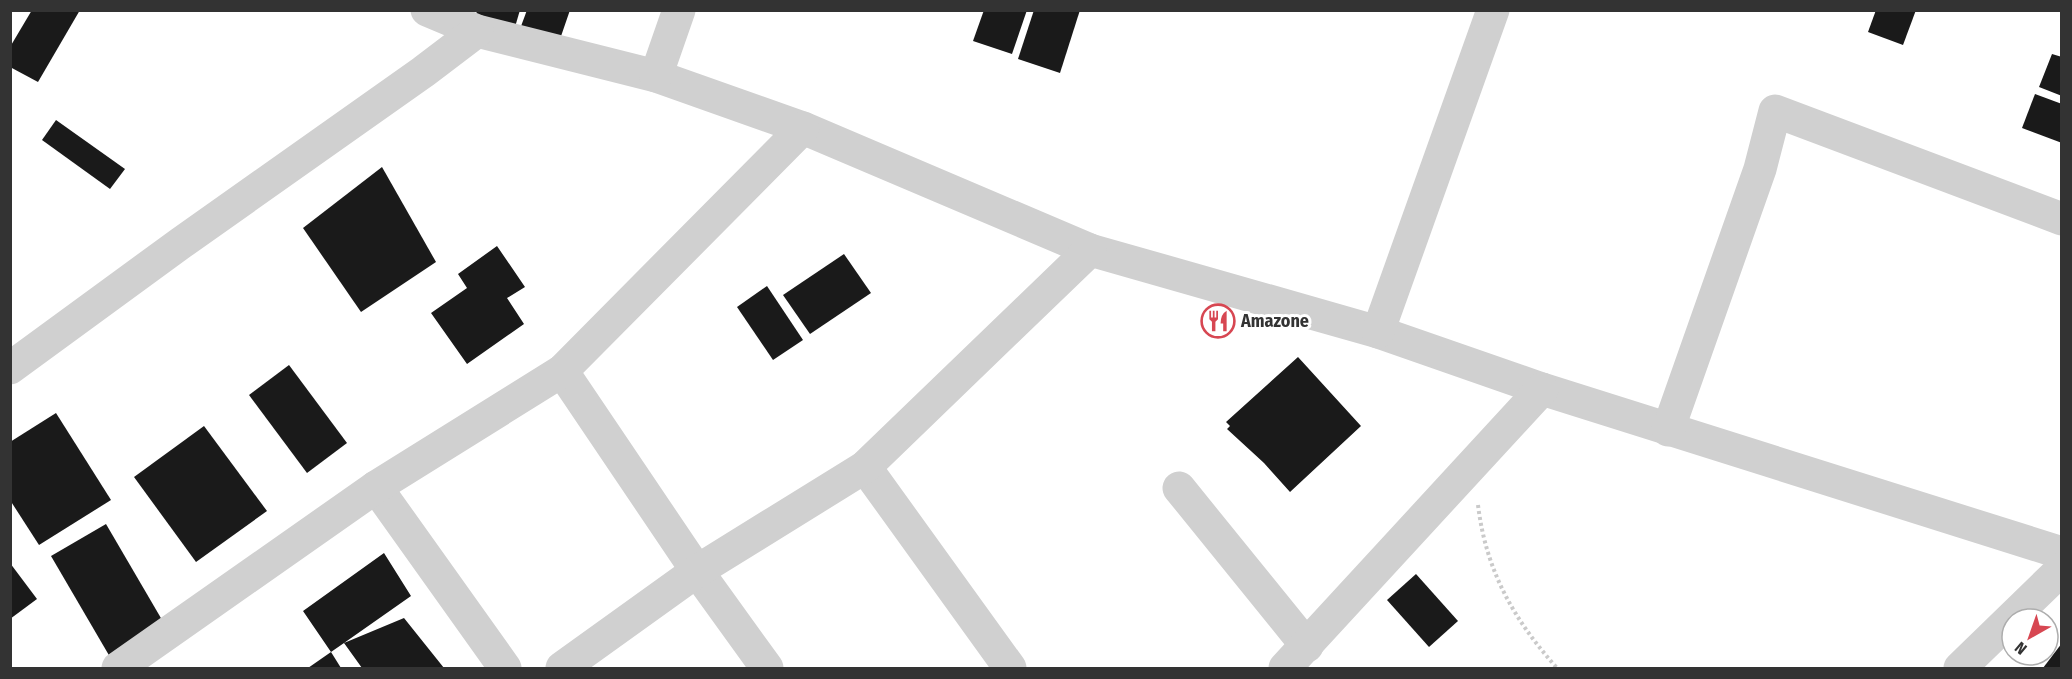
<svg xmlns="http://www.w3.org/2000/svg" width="2072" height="679" font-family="'Fira Sans Condensed',sans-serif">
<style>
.building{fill:#1a1a1a}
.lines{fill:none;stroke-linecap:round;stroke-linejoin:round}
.path{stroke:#cacaca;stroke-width:4;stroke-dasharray:3 3;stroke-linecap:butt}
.minor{stroke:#d0d0d0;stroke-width:33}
.labels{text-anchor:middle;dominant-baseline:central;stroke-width:6;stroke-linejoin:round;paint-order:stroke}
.poi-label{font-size:18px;font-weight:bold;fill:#333;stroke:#fff;text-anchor:start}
</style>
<rect width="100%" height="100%" fill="#fff"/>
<g class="building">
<path d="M32 10H80L38 82 10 67V47Z"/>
<path d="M477 10H520L515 27 476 15Z"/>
<path d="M527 10H570L559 42 520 29Z"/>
<path d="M984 10H1027L1012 54 973 41Z"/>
<path d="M1034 10H1080L1060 73 1018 59Z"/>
<path d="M1876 10H1916L1903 45 1868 32Z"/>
<path d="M2052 54 2062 57V96L2039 87Z"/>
<path d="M2035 94 2062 104V143L2022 128Z"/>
<path d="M56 120 125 169 110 189 42 140Z"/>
<path d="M382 167 436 262 361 312 303 228Z"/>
<path d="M497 246 525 287 507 298 524 324 467 364 431 313 467 288 458 274Z"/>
<path d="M844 254 871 293 810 334 783 295Z"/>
<path d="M767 286 803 340 773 360 737 307Z"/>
<path d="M1298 357 1361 426 1290 492 1264 463 1227 429 1230 426 1226 422Z"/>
<path d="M289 365 347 443 307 473 249 395Z"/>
<path d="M56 413 111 500 39 545 10 500V442Z"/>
<path d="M204 426 267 511 196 562 134 477Z"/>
<path d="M106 524 165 625 110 657 51 556Z"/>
<path d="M384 553 411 596 344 643 404 618 444 668H362L344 643 331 652 303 611Z"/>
<path d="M10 563 37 599 10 619Z"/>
<path d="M1416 574 1458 621 1429 647 1387 600Z"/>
<path d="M2062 643V668H2043Z"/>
<path d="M331 652 341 668H308Z"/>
</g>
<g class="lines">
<path class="path" d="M1478 505C1486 571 1514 620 1557 668"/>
<g class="minor">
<path d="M427 10 477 31 656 76 803 128 1090 250 1378 332 1542 389 2062 553"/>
<path d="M656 76 679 10"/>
<path d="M1378 332 1493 10"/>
<path d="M10 368 181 243 423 72 477 31"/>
<path d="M562 371 697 571 767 668"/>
<path d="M1668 430 1760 169 1775 111 2062 219"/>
<path d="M865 467 1010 668"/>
<path d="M376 487 505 668"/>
<path d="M1179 488 1307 646"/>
<path d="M118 668 376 487 562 371 803 128"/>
<path d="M562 668 697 571 865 467 1090 250"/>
<path d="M1285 668 1542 389"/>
<path d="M1960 668 2062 569"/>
</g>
</g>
<defs>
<symbol id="restaurant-ring" viewBox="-11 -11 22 22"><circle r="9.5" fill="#fff" stroke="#d74752" stroke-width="1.5"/><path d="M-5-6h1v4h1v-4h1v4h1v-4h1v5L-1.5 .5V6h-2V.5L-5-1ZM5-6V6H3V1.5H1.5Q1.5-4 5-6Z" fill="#d74752"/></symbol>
</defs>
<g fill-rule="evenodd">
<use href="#restaurant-ring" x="1199" y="302" width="38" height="38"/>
</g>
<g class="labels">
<g class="poi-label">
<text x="1241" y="321">Amazone</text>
</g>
</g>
<rect width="2072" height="679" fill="none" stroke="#333333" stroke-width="24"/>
<g transform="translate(2030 637) rotate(220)"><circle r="28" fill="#ffffff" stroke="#adadad" stroke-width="1.5"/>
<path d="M0-4.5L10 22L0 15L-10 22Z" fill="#d74752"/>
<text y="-9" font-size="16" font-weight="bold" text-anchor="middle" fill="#333333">N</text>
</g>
</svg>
